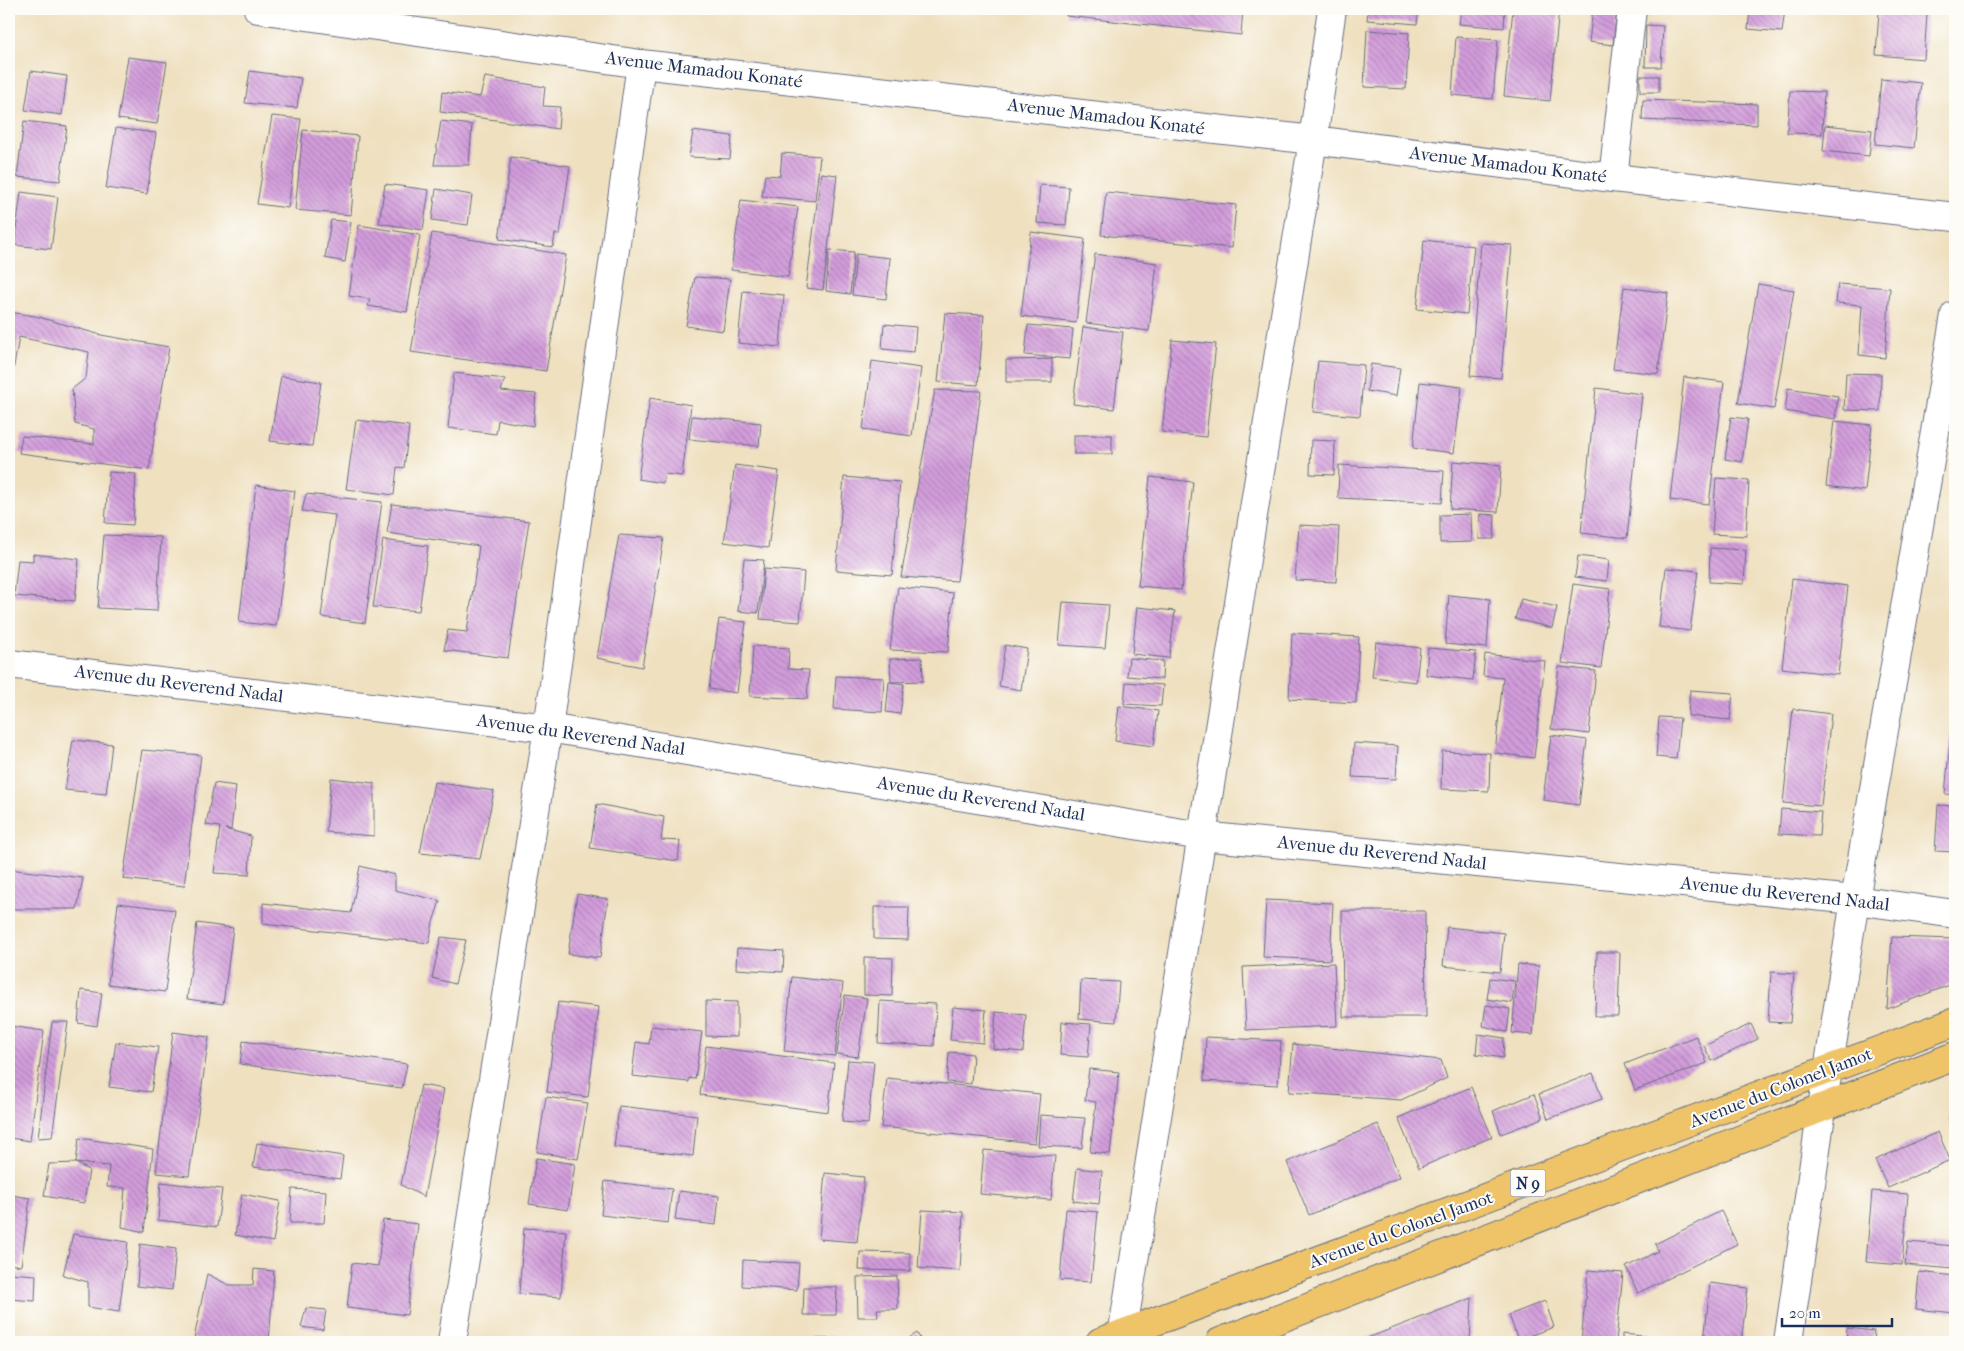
<svg xmlns="http://www.w3.org/2000/svg" width="1964" height="1351" font-family="'IM FELL French Canon',serif">
<style>
.building{fill:url(#building-back-hatch)}
.lines{fill:none;stroke-linecap:round;stroke-linejoin:round}
.minor-casing{stroke:#656d80;stroke-width:30}
.primary-casing{stroke:#656d80;stroke-width:30}
.minor{stroke:#fff;stroke-width:28}
.primary{stroke:#efc469;stroke-width:28}
.labels{text-anchor:middle;dominant-baseline:central;stroke-width:4;stroke-linejoin:round;paint-order:stroke}
.shield{fill:#fdfcf7;stroke:#5f6c8c;stroke-width:1}
.shield-label{font-size:16px;font-weight:bold;fill:#1b2f5e}
.street-label{font-size:18px;fill:#1b2f5e;stroke:#fdfcf7}
</style>
<defs>
<pattern id="building-back-hatch" width="6" height="6" patternUnits="userSpaceOnUse" patternTransform="scale(1.25)"><rect width="6" height="6" fill="#d39cdb"/><path d="M-1 5l2 2M0 0l6 6M5-1l2 2" fill="none" stroke="#aa80b5"/></pattern>
</defs>
<rect width="100%" height="100%" fill="#fdfcf7"/>
<filter id="ink" filterUnits="userSpaceOnUse"><feTurbulence type="fractalNoise" baseFrequency=".02" numOctaves="2"/><feDisplacementMap in="SourceGraphic" scale="10" xChannelSelector="R" yChannelSelector="G"/><feConvolveMatrix kernelMatrix="1 2 1 2 8 2 1 2 1" color-interpolation-filters="sRGB"/></filter>
<filter id="wash" filterUnits="userSpaceOnUse"><feTurbulence type="fractalNoise" baseFrequency=".0096" numOctaves="4" result="noise"/><feDisplacementMap in="SourceGraphic" scale="20" xChannelSelector="R" yChannelSelector="G"/><feGaussianBlur stdDeviation="1.12" result="paint"/><feColorMatrix in="noise" values="0 0 0 0 0 0 0 0 0 0 0 0 0 0 0 0 0 1.4 0 .05"/><feComposite in="paint" operator="in"/></filter>
<g filter="url(#wash)">
<rect width="100%" height="100%" fill="#efe0c0"/>
<g id="blocks">
<g class="building">
<path d="M1067 9H1243L1241 35 1066 16Z"/>
<path d="M1368 9H1419L1417 24 1367 20Z"/>
<path d="M1461 9H1505L1504 28 1459 24Z"/>
<path d="M1513 9H1559L1550 101 1504 96Z"/>
<path d="M1593 9H1617L1613 45 1589 42Z"/>
<path d="M1750 9H1785L1782 32 1748 29Z"/>
<path d="M1879 11 1927 14 1924 59 1876 55Z"/>
<path d="M1646 25 1663 26 1661 67H1645Z"/>
<path d="M1367 30 1409 33 1406 89 1364 87Z"/>
<path d="M1456 37 1498 40 1493 99 1452 95Z"/>
<path d="M128 57 167 62 157 124 118 119Z"/>
<path d="M31 71 67 76 62 115 25 110Z"/>
<path d="M250 71 301 78 297 108 245 103Z"/>
<rect x="1640" y="76" width="19" height="16"/>
<path d="M485 77 545 87 543 106 560 107 558 129 440 112 442 92 480 97Z"/>
<path d="M1881 79 1921 83 1914 148 1875 144Z"/>
<path d="M1790 91 1824 92 1822 134 1787 133Z"/>
<path d="M1643 100 1757 104V125L1642 120Z"/>
<path d="M272 116 301 119 288 208 257 204Z"/>
<path d="M24 121 67 126 60 181 17 177Z"/>
<path d="M441 121 472 125 469 165H434Z"/>
<path d="M1825 125 1872 130 1869 156 1823 151Z"/>
<path d="M116 128 156 133 147 194 106 188Z"/>
<path d="M303 130 358 136 351 215 295 210Z"/>
<path d="M693 131 732 136 730 159 689 157Z"/>
<path d="M782 153 820 156 815 201 762 196 765 175 780 176Z"/>
<path d="M511 157 570 166 560 234H555L553 247 499 239Z"/>
<path d="M821 173 837 175 823 290 806 288Z"/>
<path d="M385 184 429 190 423 230 379 223Z"/>
<path d="M1040 185 1069 187 1066 225 1037 223Z"/>
<path d="M436 189 472 195 468 225 432 220Z"/>
<path d="M21 192 58 197 51 249 14 245Z"/>
<path d="M1106 192 1236 205 1232 248 1101 235Z"/>
<path d="M741 200 798 207 788 277 731 270Z"/>
<path d="M331 220 351 222 345 262 325 258Z"/>
<path d="M359 225 420 235 407 312 368 306 370 299 349 296Z"/>
<path d="M1031 232 1085 239 1076 323 1021 316Z"/>
<path d="M432 233 566 255 546 371 411 352Z"/>
<path d="M1424 240 1474 246 1467 314 1417 309Z"/>
<path d="M1481 243 1512 245 1501 378 1470 376Z"/>
<path d="M829 250 854 252 850 294 826 291Z"/>
<path d="M856 254 890 258 886 299 852 295Z"/>
<path d="M1095 254 1157 263 1149 331 1086 323Z"/>
<path d="M695 277 730 279 723 331 686 326Z"/>
<path d="M1758 284 1794 290 1774 409 1738 403Z"/>
<path d="M1838 284 1890 288 1885 358 1859 355 1862 305 1836 303Z"/>
<path d="M1624 287 1668 293 1658 374 1613 369Z"/>
<path d="M743 291 784 295 780 347 738 343Z"/>
<path d="M9 312 35 316 101 335 169 347 149 470 19 453 22 436 94 444V429L75 424 72 389 86 378 89 352 19 337 9 395Z"/>
<path d="M945 313 984 315 978 385 938 382Z"/>
<path d="M884 324 916 327 914 352 882 349Z"/>
<path d="M1028 325 1073 329 1070 359 1025 355Z"/>
<path d="M1083 327 1123 332 1114 409 1073 404Z"/>
<path d="M1172 340 1216 344 1206 437 1162 432Z"/>
<path d="M1052 359V382H1006V360Z"/>
<path d="M872 361 921 368 912 436 863 429Z"/>
<path d="M1318 361 1364 365 1360 416 1313 412Z"/>
<path d="M1371 364 1400 368 1396 396 1367 391Z"/>
<path d="M454 373 505 379 501 391 536 394 533 426 498 420 496 434 448 428Z"/>
<path d="M1846 373 1881 374 1880 411 1844 410Z"/>
<path d="M281 376 321 382 312 446 270 441Z"/>
<path d="M1684 377 1724 382 1709 504 1670 500Z"/>
<path d="M1420 382 1462 387 1454 453 1413 448Z"/>
<path d="M1596 388 1642 394 1627 538 1581 533Z"/>
<path d="M1788 388 1838 396 1835 419 1785 411Z"/>
<path d="M935 390 981 391 957 581 901 577Z"/>
<path d="M650 398 691 405 682 476 665 474 663 483 638 479Z"/>
<path d="M692 416 761 423 759 446 689 439Z"/>
<path d="M1731 417 1748 419 1742 462 1725 459Z"/>
<path d="M356 420 409 426 404 468 397 467 394 495 346 489Z"/>
<path d="M1834 421 1872 425 1865 491 1826 486Z"/>
<rect x="1074" y="435" width="38" height="19"/>
<path d="M1311 440 1335 441 1334 475 1310 474Z"/>
<path d="M1453 461 1501 465 1498 512 1450 509Z"/>
<path d="M735 465 779 471 768 548 724 542Z"/>
<path d="M1339 465 1444 471 1442 503 1338 498Z"/>
<path d="M109 472 136 474 133 525 105 523Z"/>
<path d="M844 477 900 482 892 575 836 570Z"/>
<path d="M1150 477 1193 482 1181 590 1138 586Z"/>
<path d="M1716 478 1749 480 1746 536 1712 534Z"/>
<path d="M256 485 295 491 276 626 239 622Z"/>
<path d="M306 494 382 502 365 623 321 617 335 515 302 511Z"/>
<path d="M392 504 529 521 508 658 444 650 448 630 467 632 479 546 387 533Z"/>
<path d="M1471 514 1472 542 1440 543V515Z"/>
<path d="M1480 514 1495 515 1494 539H1479Z"/>
<path d="M1299 525 1339 527 1336 582 1295 580Z"/>
<path d="M104 535 161 537 157 611 98 608Z"/>
<path d="M619 535 664 538 642 667 597 658Z"/>
<path d="M383 540 428 546 419 611 373 607Z"/>
<path d="M1710 548 1746 550 1744 584 1709 582Z"/>
<path d="M33 554 79 559 75 601 14 596 18 560 33 561Z"/>
<path d="M1578 556 1609 560 1607 581 1575 577Z"/>
<path d="M744 559 764 560 758 613 738 611Z"/>
<path d="M1666 568 1698 571 1690 631 1659 627Z"/>
<path d="M764 569 804 572 800 622 760 619Z"/>
<path d="M1792 579 1848 586 1838 675 1782 668Z"/>
<path d="M1573 584 1610 589 1601 668 1562 663Z"/>
<path d="M898 587 953 593 948 652 890 650Z"/>
<path d="M1449 595 1490 599 1487 648 1445 644Z"/>
<path d="M1521 599 1557 607 1552 628 1515 619Z"/>
<path d="M1063 602 1109 605 1105 648 1059 645Z"/>
<path d="M1137 607 1175 611 1169 658 1132 654Z"/>
<path d="M719 619 746 622 737 693 709 689Z"/>
<path d="M1292 633 1359 637 1356 703 1289 699Z"/>
<path d="M1376 642 1420 648 1416 682 1372 677Z"/>
<path d="M1005 645 1027 649 1021 690 999 686Z"/>
<path d="M753 646 789 648 788 669 809 670 807 699 750 696Z"/>
<path d="M1428 648 1476 652 1473 680 1426 675Z"/>
<path d="M1485 654 1545 661 1534 758 1495 753 1503 678 1483 676Z"/>
<path d="M922 658 923 681 891 682 890 659Z"/>
<path d="M1129 658 1163 661 1162 679 1127 676Z"/>
<path d="M1559 667 1596 671 1589 734 1551 729Z"/>
<path d="M836 676 884 678 882 712 834 709Z"/>
<path d="M889 682 904 684 900 714 886 712Z"/>
<path d="M1126 682 1163 685 1161 706 1124 704Z"/>
<path d="M1690 690 1733 693 1730 720 1688 716Z"/>
<path d="M1119 706 1158 711 1154 746 1115 741Z"/>
<path d="M1793 709 1831 714 1821 806 1783 803Z"/>
<path d="M1659 717 1680 718 1676 759 1656 757Z"/>
<path d="M1952 720 1955 721V795L1945 794Z"/>
<path d="M1551 735 1587 740 1579 805 1543 800Z"/>
<path d="M73 740 112 744 106 794 65 790Z"/>
<path d="M1354 743 1398 746 1396 779 1352 777Z"/>
<path d="M142 750 201 755 184 886 123 879Z"/>
<path d="M1442 751 1490 753 1489 791 1441 789Z"/>
<path d="M331 778 374 783V836L326 832Z"/>
<path d="M434 782 494 791 480 859 420 853Z"/>
<path d="M214 783 236 786 231 830 225 829 251 836 249 875 214 873 220 827 206 825Z"/>
<path d="M597 804 664 817 661 840 680 841 678 861 590 848Z"/>
<path d="M1938 805 1955 806V852L1935 851Z"/>
<path d="M1781 809 1821 812 1819 836 1779 834Z"/>
<path d="M360 866 395 875V890L440 901 433 922 429 943 263 924V903L351 913Z"/>
<path d="M9 869 83 878 77 909H9Z"/>
<path d="M577 894 608 899 600 958 568 954Z"/>
<path d="M1266 900 1333 903 1330 960 1263 957Z"/>
<path d="M118 903 175 910 165 992 108 984Z"/>
<path d="M874 907H909L908 940 874 939Z"/>
<path d="M1342 911H1425L1426 1017H1343Z"/>
<path d="M197 923 233 928 223 1004 187 999Z"/>
<path d="M1447 927 1504 933 1500 972 1443 966Z"/>
<path d="M441 937 466 940 455 984 432 978Z"/>
<path d="M1892 937 1955 939V983L1887 1009Z"/>
<path d="M737 948 784 951 783 972 736 969Z"/>
<path d="M1597 952H1620L1618 1016H1595Z"/>
<path d="M864 957 893 958 892 996 864 995Z"/>
<path d="M1334 963 1337 1026 1246 1030 1243 967Z"/>
<path d="M1518 964 1539 966 1533 1035 1512 1033Z"/>
<path d="M1771 972 1794 974 1790 1023 1768 1022Z"/>
<path d="M792 977 843 983 835 1056 784 1051Z"/>
<path d="M1490 978 1515 981 1512 1003 1487 999Z"/>
<path d="M1081 980 1119 982 1116 1022 1079 1019Z"/>
<path d="M81 990 102 993 97 1026 78 1023Z"/>
<path d="M845 995 867 998 858 1057 837 1054Z"/>
<path d="M706 1001 737 1002V1037L706 1036Z"/>
<path d="M880 1001 936 1004 934 1046 878 1043Z"/>
<path d="M558 1002 599 1007 588 1097 547 1092Z"/>
<path d="M1486 1005 1510 1009 1507 1032 1483 1026Z"/>
<path d="M953 1007 986 1010 983 1043 950 1040Z"/>
<path d="M996 1012 1026 1015 1023 1052 993 1049Z"/>
<path d="M52 1022H68L52 1137 38 1138Z"/>
<path d="M1062 1022 1091 1024 1088 1057 1060 1055Z"/>
<path d="M1751 1024 1758 1039 1712 1061 1704 1046Z"/>
<path d="M9 1026 44 1031 30 1141 9 1138Z"/>
<path d="M651 1026 702 1032 695 1079 689 1078V1082L632 1076 636 1042 649 1044Z"/>
<path d="M173 1032 209 1037 189 1176 156 1173Z"/>
<path d="M1478 1034 1504 1038 1503 1058 1476 1054Z"/>
<path d="M1696 1036 1707 1063 1635 1090 1625 1064Z"/>
<path d="M1206 1037 1281 1041 1278 1085 1204 1081Z"/>
<path d="M243 1041 407 1064 402 1088 240 1064Z"/>
<path d="M116 1042 158 1047 151 1092 109 1087Z"/>
<path d="M1293 1044 1441 1060 1447 1078 1401 1100 1289 1092Z"/>
<path d="M706 1046 834 1063 828 1112 700 1095Z"/>
<path d="M949 1052 973 1054 971 1084 947 1082Z"/>
<path d="M848 1060 874 1062 868 1124 842 1122Z"/>
<path d="M1089 1069 1119 1072 1110 1154 1090 1152 1096 1102 1085 1100Z"/>
<path d="M1593 1073 1602 1099 1548 1119 1539 1094Z"/>
<path d="M887 1078 1040 1094 1035 1143 881 1127Z"/>
<path d="M421 1085 444 1089 424 1197 401 1185Z"/>
<path d="M1471 1087 1492 1137 1419 1168 1398 1118Z"/>
<path d="M1534 1094 1543 1118 1501 1134 1493 1111Z"/>
<path d="M546 1097 588 1103 578 1159 537 1152Z"/>
<path d="M619 1106 697 1115 693 1156 614 1147Z"/>
<path d="M1040 1115 1085 1118 1082 1148 1038 1146Z"/>
<path d="M1955 1116V1138L1949 1118Z"/>
<path d="M1378 1124 1400 1177 1309 1215 1287 1162Z"/>
<path d="M1938 1132 1950 1160 1888 1188 1875 1160Z"/>
<path d="M79 1138 153 1149 144 1232 122 1227 125 1188 107 1187 109 1166 76 1163 89 1170 84 1203 44 1196 49 1164 76 1163Z"/>
<path d="M257 1143 343 1156 340 1179 253 1167Z"/>
<path d="M984 1150 1055 1156 1051 1200 980 1194Z"/>
<path d="M536 1158 575 1164 568 1210 529 1204Z"/>
<path d="M1077 1168 1102 1171 1099 1204 1073 1201Z"/>
<path d="M825 1173 864 1177 857 1242 819 1239Z"/>
<path d="M605 1181 672 1189 668 1223 601 1215Z"/>
<path d="M161 1182 222 1189 217 1227 158 1220Z"/>
<path d="M292 1189 326 1191 324 1223H290Z"/>
<path d="M679 1191 719 1196 716 1225 675 1220Z"/>
<path d="M1872 1191 1908 1194 1902 1265 1866 1262Z"/>
<path d="M242 1194 280 1201 273 1242 235 1235Z"/>
<path d="M11 1195 30 1198 21 1266 9 1264V1211Z"/>
<path d="M1066 1209 1098 1212 1091 1282 1060 1280Z"/>
<path d="M922 1210 963 1212 960 1271 918 1268Z"/>
<path d="M1721 1211 1737 1244 1638 1293 1626 1267 1658 1251 1655 1244Z"/>
<path d="M383 1220 418 1224 407 1315 347 1308 352 1263 378 1266Z"/>
<path d="M524 1228 566 1231 561 1297 519 1294Z"/>
<path d="M73 1234 128 1242 119 1312 88 1307V1282L63 1275Z"/>
<path d="M1908 1242 1955 1246V1269L1905 1265Z"/>
<path d="M140 1244 176 1249 172 1290 137 1286Z"/>
<path d="M860 1252 910 1253V1271L859 1270Z"/>
<path d="M743 1260 799 1263 797 1290 742 1286Z"/>
<path d="M254 1269 274 1271 269 1342H232L194 1339 207 1274 229 1285H253Z"/>
<path d="M1588 1270 1623 1273 1616 1342H1581Z"/>
<path d="M1919 1272 1955 1276V1313L1916 1309Z"/>
<path d="M9 1273 36 1275 35 1301 9 1299Z"/>
<path d="M897 1276 898 1309H877L878 1317H858L857 1277Z"/>
<path d="M1710 1283 1748 1288 1741 1342H1704Z"/>
<path d="M804 1287H837L836 1315H803Z"/>
<path d="M1472 1298 1470 1342 1453 1339V1342H1357Z"/>
<path d="M1545 1301 1554 1327 1518 1340 1509 1315Z"/>
<path d="M306 1308 326 1310 323 1330 301 1327Z"/>
<path d="M1847 1328 1874 1331 1873 1342H1846Z"/>
<path d="M917 1333 922 1342H903Z"/>
<path d="M1622 1334 1654 1337 1653 1342H1622Z"/>
<path d="M842 1338V1342H814V1339Z"/>
</g>
</g>
</g>
<g filter="url(#ink)">
<use href="#blocks" fill-opacity="0" stroke="#656d80" stroke-width="1"/>
<g class="lines">
<defs>
<g id="minor">
<path d="M258 9 641 64 1313 140 1613 178 1955 217"/>
<path d="M1613 178 1632 9"/>
<path d="M9 664 548 728 1201 836 1855 900 1955 914"/>
<path d="M452 1342 548 728 641 64"/>
<path d="M1121 1342 1313 140 1332 9"/>
<path d="M1788 1342 1822 1108 1855 900 1955 315"/>
</g>
<g id="primary">
<path d="M1100 1342 1955 1022"/>
<path d="M1220 1342 1955 1056"/>
</g>
</defs>
<use href="#minor" class="minor-casing"/>
<use href="#primary" class="primary-casing"/>
<use href="#minor" class="minor"/>
<use href="#primary" class="primary"/>
</g>
</g>
<g class="labels">
<rect class="shield" x="1510.5" y="1169.5" width="35" height="27" rx="4"/>
<g class="shield-label">
<text x="1528" y="1183">N 9</text>
</g>
<g class="street-label">
<text transform="translate(704 70) rotate(7)">Avenue Mamadou Konaté</text>
<text transform="translate(1106 117) rotate(7)">Avenue Mamadou Konaté</text>
<text transform="translate(1508 165) rotate(7)">Avenue Mamadou Konaté</text>
<text transform="translate(179 684) rotate(7)">Avenue du Reverend Nadal</text>
<text transform="translate(581 735) rotate(8)">Avenue du Reverend Nadal</text>
<text transform="translate(981 799) rotate(9)">Avenue du Reverend Nadal</text>
<text transform="translate(1382 853) rotate(6)">Avenue du Reverend Nadal</text>
<text transform="translate(1785 894) rotate(6)">Avenue du Reverend Nadal</text>
<text transform="translate(1781 1088) rotate(-21)">Avenue du Colonel Jamot</text>
<text transform="translate(1401 1230) rotate(-20)">Avenue du Colonel Jamot</text>
</g>
</g>
<rect width="1964" height="1351" fill="none" stroke="#fdfcf7" stroke-width="30"/>
<path d="M1782 1318v8h110v-8" fill="none" stroke="#1b2f5e" stroke-width="2.5"/>
<text x="1789" y="1318" font-size="15" fill="#1b2f5e" stroke="#fdfcf7" stroke-width="4" paint-order="stroke">20 m</text>
</svg>
